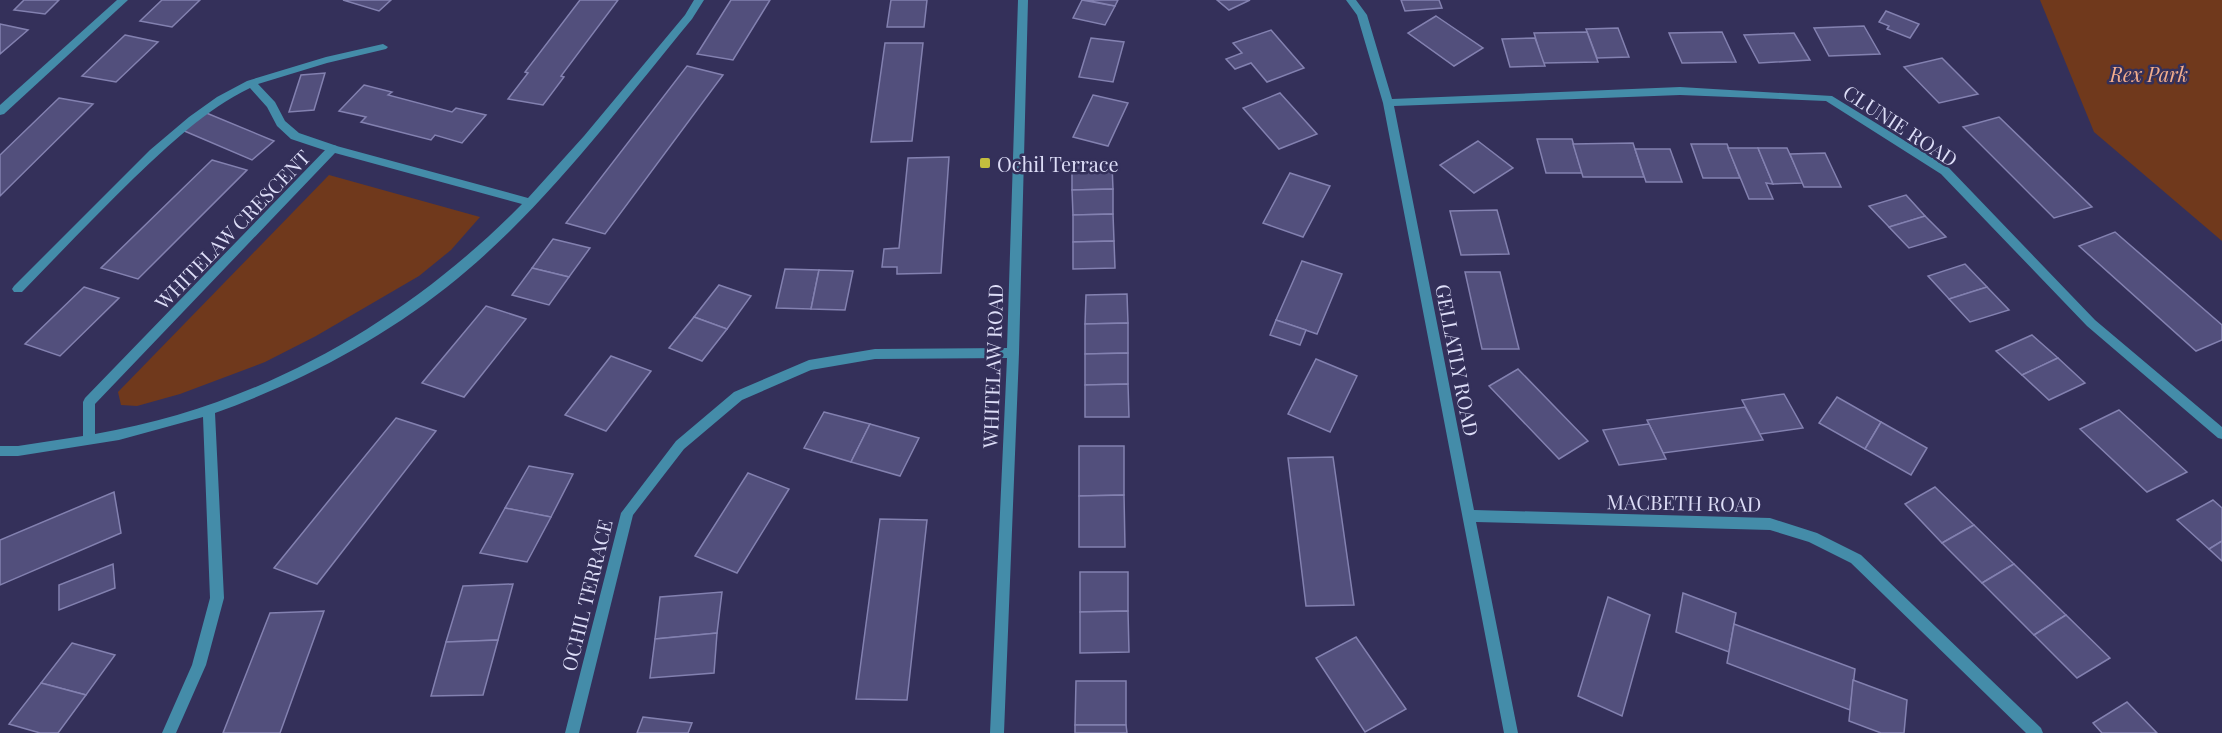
<svg xmlns="http://www.w3.org/2000/svg" width="2222" height="733" font-family="'Playfair Display',serif">
<style>
.green{fill:#70391c}
.building{fill:#524f7c;stroke:#8381b0;stroke-width:1.5}
.lines{fill:none;stroke-linecap:round;stroke-linejoin:round}
.service{fill:#448ca9;fill-rule:evenodd}
.minor{fill:#448ca9;fill-rule:evenodd}
.poi-dot{fill:#c3bd3e;stroke:#34305a;stroke-width:2}
.labels{text-anchor:middle;dominant-baseline:central;stroke-width:5;stroke-linejoin:round;paint-order:stroke}
.park-label{font-size:20px;font-style:italic;fill:#f4ae8d;stroke:#34305a}
.street-label{font-size:20px;fill:#ddddf7;stroke:#34305a}
.poi-label{font-size:20px;fill:#ddddf7;stroke:#34305a;text-anchor:start}
</style>
<rect width="100%" height="100%" fill="#34305a"/>
<g class="green">
<path d="M2040 0H2222V241L2094 132Z"/>
<path d="M329 175 480 217 451 250 419 276 316 336 265 362 180 394 137 406 121 405 118 392Z"/>
</g>
<g class="building">
<path d="M24 0H59L45 14 14 10Z"/>
<path d="M162 0H200L172 27 140 21Z"/>
<path d="M343 0H391L379 11Z"/>
<path d="M580 0H618L561 76 564 77 543 105 508 99 528 73 525 72Z"/>
<path d="M731 0H770L733 60 697 54Z"/>
<path d="M891 0H927L924 27H887Z"/>
<path d="M1082 0 1115 6 1105 25 1073 18Z"/>
<path d="M1086 0H1118L1115 6Z"/>
<path d="M1217 0H1250L1229 10Z"/>
<path d="M1401 0H1439L1442 8 1405 11Z"/>
<path d="M1886 11 1919 24 1910 38 1887 29 1889 26 1879 22Z"/>
<path d="M1436 16 1483 48 1454 66 1408 33Z"/>
<path d="M0 24 28 30 0 54Z"/>
<path d="M1864 26 1880 54 1829 56 1814 28Z"/>
<path d="M1618 28 1629 57 1597 58 1586 29Z"/>
<path d="M1271 30 1304 68 1267 82 1251 63 1235 69 1226 59 1242 53 1233 43Z"/>
<path d="M1587 32 1598 62 1543 63 1534 33Z"/>
<path d="M1722 32 1736 62 1682 63 1669 33Z"/>
<path d="M1794 33 1810 60 1759 63 1744 35Z"/>
<path d="M125 35 158 42 116 82 82 76Z"/>
<path d="M1091 38 1124 42 1113 82 1079 77Z"/>
<path d="M1535 38 1545 66 1510 67 1502 39Z"/>
<path d="M885 43H923L912 141 871 142Z"/>
<path d="M1942 58 1978 94 1939 103 1904 67Z"/>
<path d="M687 66 723 75 605 234 566 223Z"/>
<path d="M325 73 314 110 289 112 301 75Z"/>
<path d="M364 85 392 92 388 95 452 112 456 108 486 115 462 143 435 135 431 140 361 122 366 117 339 111Z"/>
<path d="M1280 93 1317 134 1279 149 1243 108Z"/>
<path d="M1093 95 1128 103 1108 146 1073 137Z"/>
<path d="M59 98 93 104 0 196V155Z"/>
<path d="M204 112 274 141 252 160 182 130Z"/>
<path d="M1999 117 2092 207 2054 218 1963 127Z"/>
<path d="M1537 139H1572L1582 173H1546Z"/>
<path d="M1478 141 1513 168 1474 193 1440 165Z"/>
<path d="M1633 143 1644 177H1583L1573 144Z"/>
<path d="M1691 144H1727L1740 178H1703Z"/>
<path d="M1728 148H1758L1773 184 1766 183 1773 199H1749Z"/>
<path d="M1758 148H1787L1803 183 1773 184Z"/>
<path d="M1635 149H1670L1682 182H1646Z"/>
<path d="M1825 153 1841 187H1804L1790 154Z"/>
<path d="M949 157 941 273 897 274V267H882L884 249 899 248 908 158Z"/>
<path d="M212 160 247 170 138 279 101 268Z"/>
<path d="M1112 164 1113 189 1072 190V165Z"/>
<path d="M1290 173 1330 186 1303 237 1263 223Z"/>
<path d="M1113 189V214L1073 215 1072 190Z"/>
<path d="M1906 195 1925 216 1889 227 1869 206Z"/>
<path d="M1497 210 1509 254 1461 255 1450 211Z"/>
<path d="M1113 214 1114 241 1073 242V215Z"/>
<path d="M1925 216 1946 237 1909 248 1889 227Z"/>
<path d="M2115 232 2222 325V340L2196 351 2079 246Z"/>
<path d="M553 239 590 248 569 277 532 268Z"/>
<path d="M1114 241 1115 268 1073 269V242Z"/>
<path d="M1302 261 1342 274 1317 334 1276 320Z"/>
<path d="M1965 264 1987 287 1949 299 1928 276Z"/>
<path d="M532 268 569 277 549 305 512 295Z"/>
<path d="M785 269 819 270 811 309 776 308Z"/>
<path d="M819 270 853 271 845 310 811 309Z"/>
<path d="M1465 272H1500L1519 349H1482Z"/>
<path d="M719 285 751 296 727 329 694 317Z"/>
<path d="M84 287 119 298 60 356 25 344Z"/>
<path d="M1987 287 2009 310 1970 322 1949 299Z"/>
<path d="M1127 294 1128 323 1085 324 1086 295Z"/>
<path d="M486 306 526 319 464 397 422 383Z"/>
<path d="M694 317 727 329 702 361 669 348Z"/>
<path d="M1276 320 1306 330 1300 345 1270 335Z"/>
<path d="M1128 323V353L1085 354V324Z"/>
<path d="M2032 335 2058 358 2022 375 1996 351Z"/>
<path d="M1128 353V384L1085 385V354Z"/>
<path d="M611 356 651 371 606 431 565 415Z"/>
<path d="M2058 358 2085 383 2049 400 2022 375Z"/>
<path d="M1316 359 1357 376 1330 432 1288 414Z"/>
<path d="M1518 369 1588 441 1559 459 1489 386Z"/>
<path d="M1128 384 1129 417H1085V385Z"/>
<path d="M1784 394 1803 428 1760 434 1742 400Z"/>
<path d="M1837 397 1881 422 1865 449 1819 423Z"/>
<path d="M1745 407 1763 440 1663 453 1647 420Z"/>
<path d="M2119 410 2187 472 2147 492 2080 429Z"/>
<path d="M824 412 870 424 851 462 804 448Z"/>
<path d="M396 418 436 431 317 584 274 568Z"/>
<path d="M1881 422 1927 448 1911 475 1865 449Z"/>
<path d="M870 424 919 438 900 476 851 462Z"/>
<path d="M1649 424 1666 459 1619 465 1603 430Z"/>
<path d="M1079 446H1124V495L1079 496Z"/>
<path d="M1333 457 1354 605 1306 606 1288 458Z"/>
<path d="M529 466 573 474 551 517 505 508Z"/>
<path d="M748 473 789 489 737 573 695 556Z"/>
<path d="M1935 487 1974 525 1942 543 1905 504Z"/>
<path d="M114 492 121 533 0 585V540Z"/>
<path d="M1124 495 1125 547H1079V496Z"/>
<path d="M2213 500 2222 508V541L2209 549 2177 520Z"/>
<path d="M505 508 551 517 527 562 480 553Z"/>
<path d="M880 519 927 520 907 700 856 699Z"/>
<path d="M1974 525 2014 564 1982 583 1942 543Z"/>
<path d="M2222 541V561L2209 549Z"/>
<path d="M113 564 115 588 59 610V585Z"/>
<path d="M2014 564 2066 615 2034 635 1982 583Z"/>
<path d="M1080 572H1128V611L1080 612Z"/>
<path d="M513 584 498 640 446 642 463 586Z"/>
<path d="M722 592 717 633 655 639 660 597Z"/>
<path d="M1683 593 1736 613 1729 652 1676 632Z"/>
<path d="M1608 597 1650 615 1622 716 1578 696Z"/>
<path d="M324 611 280 733H223L270 613Z"/>
<path d="M1128 611 1129 652 1080 653V612Z"/>
<path d="M2066 615 2110 658 2077 678 2034 635Z"/>
<path d="M1734 624 1855 669 1850 710 1727 663Z"/>
<path d="M717 633 714 673 650 678 655 639Z"/>
<path d="M1356 637 1406 709 1365 732 1316 658Z"/>
<path d="M498 640 483 695 431 696 446 642Z"/>
<path d="M72 643 115 655 86 695 41 683Z"/>
<path d="M1853 680 1907 700 1904 733H1881L1849 721Z"/>
<path d="M1076 681H1126V725H1075Z"/>
<path d="M41 683 86 695 58 733H40L9 724Z"/>
<path d="M2127 702 2157 733H2102L2093 723Z"/>
<path d="M643 717 692 723 688 733H637Z"/>
<path d="M1075 725H1126L1127 733H1075Z"/>
</g>
<g class="lines">
<path class="service" d="M383 44 388 47 386 49 327 63 258 84 275 102 285 121 299 133 337 146 338 149 337 152 333 153 291 139 277 126 267 107 250 88C205 110 170 144 134 178 96 215 59 254 22 292H14L12 289 14 286 150 150 189 117 217 97 247 81 326 57Z"/>
<g class="minor">
<path d="M117 0H128L4 114 0 115V105Z"/>
<path d="M694 0H704L692 19C615 112 542 212 447 287 377 342 298 383 215 413L224 598 206 665 176 733H162L192 665 210 598 203 417 119 440 18 456H0V446H18L83 436V402L85 398 329 146 333 145 528 198 584 136 685 15ZM335 153 522 204C406 322 259 406 95 434V404Z"/>
<path d="M1018 0H1028L1019 353 1004 733H990L1007 358 875 359 811 370 742 400 684 449 633 515 579 733H565L621 513 676 441 734 392 809 360 875 349 1007 348Z"/>
<path d="M1346 0H1356L1367 15 1392 99 1680 87 1832 96 1949 168 2095 320 2222 427V439L2218 438 2087 326 1941 174 1826 101 1680 95 1394 106 1474 510 1770 518 1817 533 1861 555 2041 728 2043 733H2026L1851 563 1809 542 1770 530 1476 522 1518 733H1504L1383 103 1357 15Z"/>
</g>
</g>
<rect class="poi-dot" x="979" y="157" width="12" height="12" rx="3"/>
<g class="labels">
<g class="park-label">
<text x="2149" y="73">Rex Park</text>
</g>
<g class="street-label">
<text transform="translate(1901 125) rotate(33)">CLUNIE ROAD</text>
<text transform="translate(232 229) rotate(-46)">WHITELAW CRESCENT</text>
<text transform="translate(1458 360) rotate(79)">GELLATLY ROAD</text>
<text transform="translate(992 366) rotate(-88)">WHITELAW ROAD</text>
<text transform="translate(1684 502) rotate(1)">MACBETH ROAD</text>
<text transform="translate(586 595) rotate(-76)">OCHIL TERRACE</text>
</g>
<g class="poi-label">
<text x="997" y="163">Ochil Terrace</text>
</g>
</g>
</svg>
